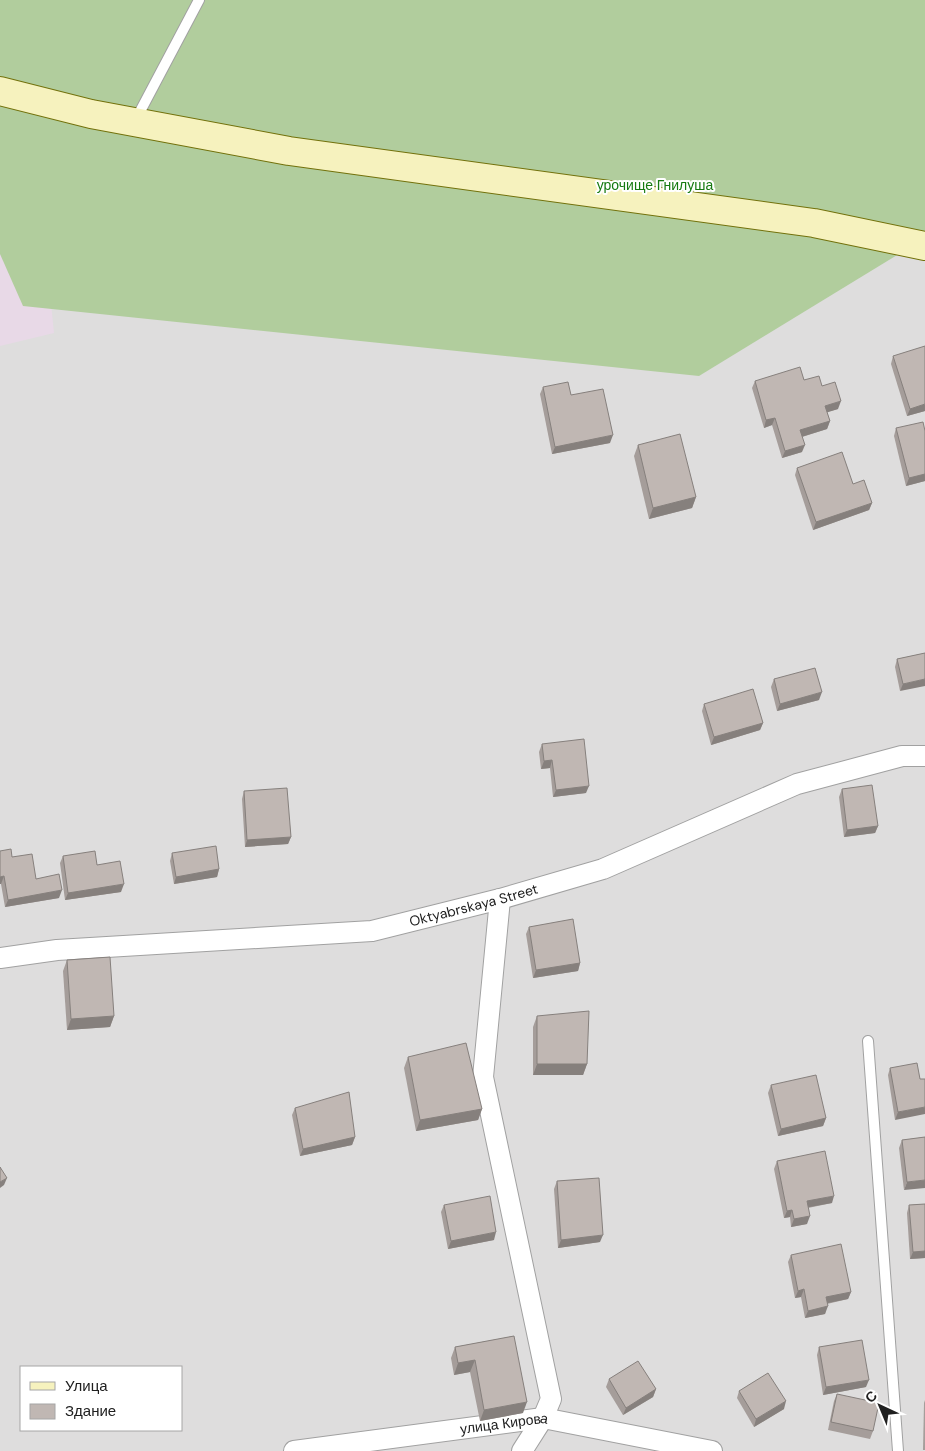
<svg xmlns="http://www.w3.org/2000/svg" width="925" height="1451" font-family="'DM Sans',sans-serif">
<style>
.residential{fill:#dedddd;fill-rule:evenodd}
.industrial{fill:#e8d9e7}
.forest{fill:#b1cd9d}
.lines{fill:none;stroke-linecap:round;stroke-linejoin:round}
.lane-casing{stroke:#a1a1a1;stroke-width:12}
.street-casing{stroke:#a1a1a1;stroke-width:22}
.secondary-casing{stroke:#72710b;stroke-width:30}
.lane{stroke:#fff;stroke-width:10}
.street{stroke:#fff;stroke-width:20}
.secondary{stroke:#f6f2be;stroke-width:28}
.wall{fill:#a59d9a}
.shaded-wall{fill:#86807d}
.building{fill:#c0b7b3;stroke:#86807d}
.labels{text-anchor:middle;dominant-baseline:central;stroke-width:4;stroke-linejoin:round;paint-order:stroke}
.park-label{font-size:14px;fill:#167a11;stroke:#fff}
.street-label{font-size:14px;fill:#202020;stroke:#fff}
</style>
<rect width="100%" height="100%" fill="#f0ebe6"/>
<path class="residential" d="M925 238V1451H0V313L23 306ZM21 1367H181V1430H21Z"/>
<path class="industrial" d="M0 206 46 254 54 333 0 346Z"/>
<path class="forest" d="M0 0H925V238L699 376 23 306 0 254Z"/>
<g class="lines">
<defs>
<g id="lane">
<path d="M135 121 199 0"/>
<path d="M868 1041 898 1451"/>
</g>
<g id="street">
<path d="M500 899 483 1077 551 1399 543 1418 522 1451"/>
<path id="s1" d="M0 958 57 950 372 931 500 899 603 869 797 784 902 756H925"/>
<path id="s2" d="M294 1451 543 1418 712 1451"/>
</g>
<path id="secondary" d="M0 91 91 114 289 151 814 223 925 246"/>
</defs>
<use href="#lane" class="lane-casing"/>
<use href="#street" class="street-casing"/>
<use href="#secondary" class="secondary-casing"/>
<use href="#lane" class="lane"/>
<use href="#street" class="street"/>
<use href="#secondary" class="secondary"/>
</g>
<g class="wall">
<path d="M893 356 925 411 907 416 891 364Z"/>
<path d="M804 380 822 386 838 409 827 412 830 421 827 429 802 437V452L782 458 772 425 764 428 752 388 755 381Z"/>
<path d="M543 387 610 443 552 454 540 394Z"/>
<path d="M896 428 925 431V481L906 486 894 436Z"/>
<path d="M638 445 696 497 692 508 649 519 634 456Z"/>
<path d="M797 468 853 484 872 503 869 510 813 530 795 475Z"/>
<path d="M925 653 900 691 895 667 897 659Z"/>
<path d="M774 679 819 700 777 711 771 687Z"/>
<path d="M704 704 763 723 760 730 711 745 702 711Z"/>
<path d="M542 744 586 793 553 797 550 768 541 769 539 752Z"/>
<path d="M842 789 878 826 875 833 844 837 839 797Z"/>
<path d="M244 791 291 837 288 844 245 847 242 799Z"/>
<path d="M172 853 219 869 217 877 174 884 170 861Z"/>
<path d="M63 856 97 865 121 892 65 900 60 863Z"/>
<path d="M12 857 36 879 59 898 5 907 1 884H0Z"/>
<path d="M529 927 580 963 578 971 533 978 526 934Z"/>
<path d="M67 960 114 1016 110 1027 67 1030 63 971Z"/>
<path d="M537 1016 587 1064 583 1075H533V1027Z"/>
<path d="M408 1057 482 1109 478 1120 416 1131 404 1068Z"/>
<path d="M890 1068 920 1079 895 1120 888 1075Z"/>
<path d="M771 1085 826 1118 823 1126 778 1136 768 1093Z"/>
<path d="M295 1108 355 1137 352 1145 300 1156 292 1115Z"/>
<path d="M925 1137 904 1190 899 1148 902 1140Z"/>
<path d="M777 1161 832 1203 808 1208 807 1224 791 1227 790 1217 784 1218 774 1169Z"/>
<path d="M557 1181 600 1242 558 1248 554 1189Z"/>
<path d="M925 1204V1258L910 1259 907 1213 909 1205Z"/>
<path d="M444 1205 494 1240 448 1249 441 1212Z"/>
<path d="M791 1255 851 1292 848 1299 827 1304 825 1314 805 1318 801 1297 795 1298 788 1262Z"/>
<path d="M514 1336 523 1413 480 1421 470 1372 454 1375 451 1358 455 1347Z"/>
<path d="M819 1347 866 1387 823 1395 817 1355Z"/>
<path d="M609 1379 656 1389 653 1397 623 1415 606 1387Z"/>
<path d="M739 1391 784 1409 754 1427 737 1398Z"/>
<path d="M837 1394 873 1431 870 1439 828 1430 834 1401Z"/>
<path d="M925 1400V1450H923L924 1403Z"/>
</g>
<g class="shaded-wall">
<path d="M841 401 838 409 822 414 825 406Z"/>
<path d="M925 404V411L907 416 910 409Z"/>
<path d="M775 418 772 425 764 428 766 420Z"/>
<path d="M830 421 827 429 798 438 800 430Z"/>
<path d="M613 435 610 443 552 454 555 447Z"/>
<path d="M805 445 802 452 782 458 785 451Z"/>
<path d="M925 474V481L906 486 909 478Z"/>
<path d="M696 497 692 508 649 519 653 508Z"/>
<path d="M872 503 869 510 813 530 816 522Z"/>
<path d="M925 679V686L900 691 903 684Z"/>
<path d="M822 692 819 700 777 711 780 704Z"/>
<path d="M763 723 760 730 711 745 714 737Z"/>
<path d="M552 760 550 768 541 769 544 761Z"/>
<path d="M589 786 586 793 553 797 556 790Z"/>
<path d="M878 826 875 833 844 837 847 830Z"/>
<path d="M291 837 288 844 245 847 247 840Z"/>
<path d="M219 869 217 877 174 884 176 877Z"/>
<path d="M4 876 1 884H0V877Z"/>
<path d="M124 884 121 892 65 900 68 893Z"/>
<path d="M62 890 59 898 5 907 8 900Z"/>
<path d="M580 963 578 971 533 978 536 970Z"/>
<path d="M114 1016 110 1027 67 1030 71 1019Z"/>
<path d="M537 1064H587L583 1075H533Z"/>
<path d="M925 1107V1114L895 1120 898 1112Z"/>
<path d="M482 1109 478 1120 416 1131 420 1120Z"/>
<path d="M826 1118 823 1126 778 1136 781 1129Z"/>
<path d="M355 1137 352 1145 300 1156 303 1149Z"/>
<path d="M7 1178 4 1185 0 1188V1182Z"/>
<path d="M925 1180V1188L904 1190 907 1182Z"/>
<path d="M834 1196 832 1203 804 1208 807 1201Z"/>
<path d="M792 1210 790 1217 784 1218 787 1211Z"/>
<path d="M810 1216 807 1224 791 1227 794 1219Z"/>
<path d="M496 1232 494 1240 448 1249 451 1241Z"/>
<path d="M603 1235 600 1242 558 1248 561 1240Z"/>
<path d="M925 1251V1258L910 1259 913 1252Z"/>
<path d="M804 1289 801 1297 795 1298 798 1291Z"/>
<path d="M851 1292 848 1299 823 1304 826 1297Z"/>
<path d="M828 1306 825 1314 805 1318 808 1311Z"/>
<path d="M475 1360 470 1372 454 1375 458 1363Z"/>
<path d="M869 1380 866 1387 823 1395 826 1387Z"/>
<path d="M656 1389 653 1397 623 1415 626 1408Z"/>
<path d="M786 1401 784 1409 754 1427 756 1419Z"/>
<path d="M527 1402 523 1413 480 1421 484 1410Z"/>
</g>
<g class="building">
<path d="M925 346V404L910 409 893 356Z"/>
<path d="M800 367 804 380 819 376 822 386 835 382 841 401 825 406 830 421 800 430 805 445 785 451 775 418 766 420 755 381Z"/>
<path d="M568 382 571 395 603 389 613 435 555 447 543 387Z"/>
<path d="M923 422 925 431V474L909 478 896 428Z"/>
<path d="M680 434 696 497 653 508 638 445Z"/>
<path d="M842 452 853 484 864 480 872 503 816 522 797 468Z"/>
<path d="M925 653V679L903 684 897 659Z"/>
<path d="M815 668 822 692 780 704 774 679Z"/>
<path d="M753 689 763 723 714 737 704 704Z"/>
<path d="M584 739 589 786 556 790 552 760 544 761 542 744Z"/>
<path d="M872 785 878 826 847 830 842 789Z"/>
<path d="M287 788 291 837 247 840 244 791Z"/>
<path d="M216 846 219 869 176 877 172 853Z"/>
<path d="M11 849 12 857 32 854 36 879 59 874 62 890 8 900 4 876 0 877V851Z"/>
<path d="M95 851 97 865 120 861 124 884 68 893 63 856Z"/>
<path d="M573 919 580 963 536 970 529 927Z"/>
<path d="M110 957 114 1016 71 1019 67 960Z"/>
<path d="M589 1011 587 1064H537V1016Z"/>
<path d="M466 1043 482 1109 420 1120 408 1057Z"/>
<path d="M917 1063 920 1079H925V1107L898 1112 890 1068Z"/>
<path d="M816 1075 826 1118 781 1129 771 1085Z"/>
<path d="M349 1092 355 1137 303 1149 295 1108Z"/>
<path d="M925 1137V1180L907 1182 902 1140Z"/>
<path d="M825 1151 834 1196 807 1201 810 1216 794 1219 792 1210 787 1211 777 1161Z"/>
<path d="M0 1167 7 1178 0 1182Z"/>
<path d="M599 1178 603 1235 561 1240 557 1181Z"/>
<path d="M490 1196 496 1232 451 1241 444 1205Z"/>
<path d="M925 1204V1251L913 1252 909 1205Z"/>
<path d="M841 1244 851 1292 826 1297 828 1306 808 1311 804 1289 798 1291 791 1255Z"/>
<path d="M514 1336 527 1402 484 1410 475 1360 458 1363 455 1347Z"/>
<path d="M862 1340 869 1380 826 1387 819 1347Z"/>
<path d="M638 1361 656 1389 626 1408 609 1379Z"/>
<path d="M768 1373 786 1401 756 1419 739 1391Z"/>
<path d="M837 1394 879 1403 873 1431 831 1422Z"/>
</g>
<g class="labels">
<g class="park-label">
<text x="655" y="185">урочище Гнилуша</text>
</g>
<g class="street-label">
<text stroke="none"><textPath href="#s1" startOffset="478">Oktyabrskaya Street</textPath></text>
<text stroke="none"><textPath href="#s2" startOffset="212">улица Кирова</textPath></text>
</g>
</g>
<rect x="20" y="1366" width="162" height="65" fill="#ffffff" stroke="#a6a6a6"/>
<rect x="30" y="1382" width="25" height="8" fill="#f6f2be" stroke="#a6a6a6"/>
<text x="65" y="1391" font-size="15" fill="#202020">Улица</text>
<rect x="30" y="1404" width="25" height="15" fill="#c0b7b3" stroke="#a6a6a6"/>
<text x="65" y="1416" font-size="15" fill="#202020">Здание</text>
<g transform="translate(880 1406) rotate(316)" stroke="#ffffff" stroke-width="4" paint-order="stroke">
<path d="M0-4L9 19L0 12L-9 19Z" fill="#202020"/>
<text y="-8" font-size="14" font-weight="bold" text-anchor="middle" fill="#202020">С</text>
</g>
</svg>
